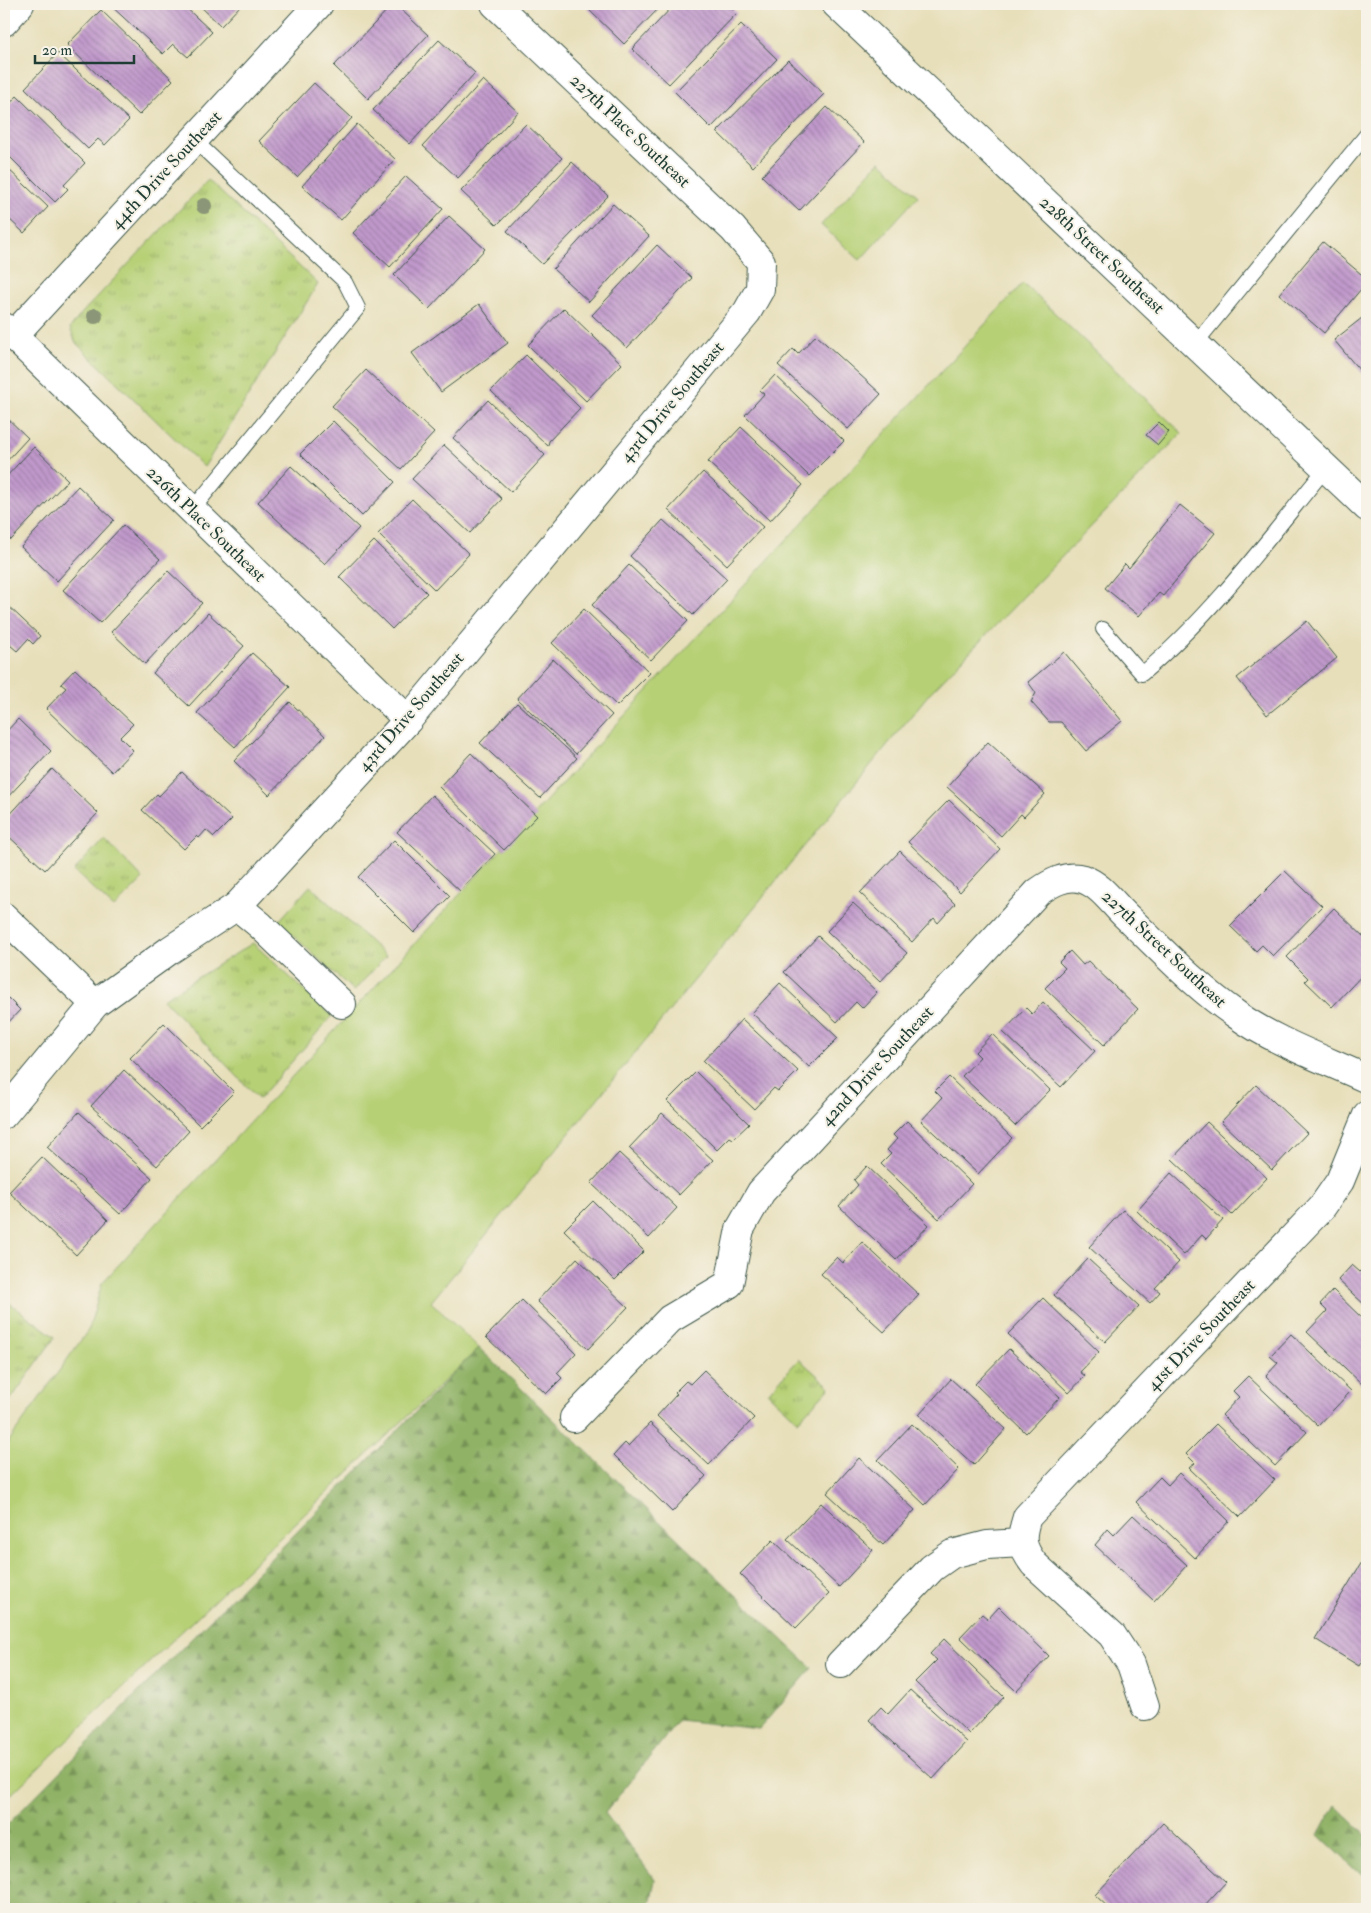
<svg xmlns="http://www.w3.org/2000/svg" width="1371" height="1913" font-family="'IM FELL Double Pica',serif">
<style>
.green{fill:#b6d075;stroke:#6a8654}
.forest{fill:url(#forest-firs);stroke:#58784d}
.park{fill:url(#park-tufts);stroke:#6a8654}
.building{fill:url(#building-back-hatch)}
.lines{fill:none;stroke-linecap:round;stroke-linejoin:round}
.lane-casing{stroke:#3d5548;stroke-width:16}
.street-casing{stroke:#3d5548;stroke-width:30}
.secondary-casing{stroke:#3d5548;stroke-width:30}
.lane{stroke:#fff;stroke-width:14}
.street{stroke:#fff;stroke-width:28}
.secondary{stroke:#fff;stroke-width:28}
.tree{fill:#8a9677}
.labels{text-anchor:middle;dominant-baseline:central;stroke-width:4;stroke-linejoin:round;paint-order:stroke}
.street-label{font-size:18px;fill:#1f3d34;stroke:#f7f3e8}
</style>
<defs>
<pattern id="forest-firs" width="22" height="20" patternUnits="userSpaceOnUse" patternTransform="scale(1.25)"><rect width="22" height="20" fill="#90b266"/><path d="M5 1l3.5 6h-7zM16 11l3.5 6h-7z" fill="#759255"/></pattern>
<pattern id="park-tufts" width="24" height="20" patternUnits="userSpaceOnUse" patternTransform="scale(1.25)"><rect width="24" height="20" fill="#b6d075"/><path d="M3 7l-1-3M5 7V3M7 7l1-3M15 17l-1-3M17 17v-4M19 17l1-3" fill="none" stroke="#93aa61"/></pattern>
<pattern id="building-back-hatch" width="6" height="6" patternUnits="userSpaceOnUse" patternTransform="scale(1.25)"><rect width="6" height="6" fill="#c199cc"/><path d="M-1 5l2 2M0 0l6 6M5-1l2 2" fill="none" stroke="#9c7ea6"/></pattern>
</defs>
<rect width="100%" height="100%" fill="#f7f3e8"/>
<filter id="ink" filterUnits="userSpaceOnUse"><feTurbulence type="fractalNoise" baseFrequency=".02" numOctaves="2"/><feDisplacementMap in="SourceGraphic" scale="10" xChannelSelector="R" yChannelSelector="G"/><feConvolveMatrix kernelMatrix="1 2 1 2 8 2 1 2 1" color-interpolation-filters="sRGB"/></filter>
<filter id="wash" filterUnits="userSpaceOnUse"><feTurbulence type="fractalNoise" baseFrequency=".0096" numOctaves="4" result="noise"/><feDisplacementMap in="SourceGraphic" scale="20" xChannelSelector="R" yChannelSelector="G"/><feGaussianBlur stdDeviation="1.12" result="paint"/><feColorMatrix in="noise" values="0 0 0 0 0 0 0 0 0 0 0 0 0 0 0 0 0 1.4 0 .05"/><feComposite in="paint" operator="in"/></filter>
<g filter="url(#wash)">
<rect width="100%" height="100%" fill="#e7dfba"/>
<g class="green">
<path d="M880 161 918 196 860 260 821 225Z"/>
<path d="M1023 283 1182 433 929 694 431 1302 479 1348 4 1801V1448L89 1329 102 1283Z"/>
</g>
<g class="forest">
<path d="M479 1348 812 1668 759 1729 679 1720 605 1813 655 1880 649 1909H4V1828Z"/>
<path d="M1335 1805 1367 1836V1880L1319 1835Z"/>
</g>
<g class="park">
<path d="M208 180 318 284 204 467 76 343 70 328 82 313Z"/>
<path d="M104 838 143 879 114 908 74 871Z"/>
<path d="M310 886 386 956 354 991 278 922Z"/>
<path d="M253 943 332 1016 259 1099 163 999Z"/>
<path d="M4 1299 55 1337 4 1409Z"/>
<path d="M799 1359 830 1387 798 1421 768 1393Z"/>
</g>
<g id="blocks">
<g class="building">
<path d="M109 4H182L212 32 188 57 173 44 163 54Z"/>
<path d="M198 4H242L221 26Z"/>
<path d="M393 4H395L428 35 368 99 334 66Z"/>
<path d="M592 4H663L624 44 587 8Z"/>
<path d="M675 4H728L737 13 669 84 632 49Z"/>
<path d="M101 10 173 80 139 115 67 45Z"/>
<path d="M741 24 777 59 711 128 675 92Z"/>
<path d="M439 40 475 73 410 144 373 110Z"/>
<path d="M58 53 129 120 105 145 98 139 88 149 25 88Z"/>
<path d="M788 60 824 94 753 167 717 132Z"/>
<path d="M483 80 518 112 458 178 423 146Z"/>
<path d="M314 83 352 118 297 177 259 141Z"/>
<path d="M17 96 85 163 64 185 68 189 55 202 4 151V110Z"/>
<path d="M827 107 864 142 799 211 762 176Z"/>
<path d="M357 124 395 159 341 220 302 186Z"/>
<path d="M526 124 562 158 497 225 461 191Z"/>
<path d="M572 162 608 196 542 264 507 231Z"/>
<path d="M4 165 48 207 24 233 7 217 4 221Z"/>
<path d="M406 176 443 209 390 267 353 233Z"/>
<path d="M613 204 649 236 589 302 553 269Z"/>
<path d="M449 216 485 249 429 309 394 275Z"/>
<path d="M1323 242 1367 279V282L1324 333 1279 294Z"/>
<path d="M657 245 692 278 627 348 592 315Z"/>
<path d="M479 304 508 343 441 392 412 353Z"/>
<path d="M564 308 622 364 586 401 528 345Z"/>
<path d="M1367 314V377L1366 378 1334 340Z"/>
<path d="M816 335 881 394 848 429 778 365 793 349 798 354Z"/>
<path d="M526 355 580 408 549 441 548 446 491 391Z"/>
<path d="M366 370 434 433 401 469 332 406Z"/>
<path d="M775 375 844 441 809 476 745 415 764 394 760 391Z"/>
<path d="M488 400 545 455 511 492 453 438Z"/>
<path d="M4 415 28 438 4 464Z"/>
<path d="M333 421 395 482 362 516 300 454Z"/>
<path d="M1159 422 1169 432 1158 445 1146 435Z"/>
<path d="M741 427 803 485 770 521 708 462Z"/>
<path d="M444 445 502 499 470 533 412 479Z"/>
<path d="M34 447 68 480 11 540 4 533V479Z"/>
<path d="M291 466 359 528 325 564 258 502Z"/>
<path d="M703 472 763 527 727 565 668 510Z"/>
<path d="M78 486 114 520 57 581 21 547Z"/>
<path d="M412 499 469 554 435 590 378 534Z"/>
<path d="M1180 505 1215 533 1163 596 1159 593 1139 616 1105 588 1125 564 1129 568Z"/>
<path d="M663 520 727 579 693 615 630 556Z"/>
<path d="M123 525 160 559 100 623 63 590Z"/>
<path d="M374 541 427 593 392 629 339 577Z"/>
<path d="M629 565 688 621 651 660 592 605Z"/>
<path d="M168 571 202 603 145 664 111 632Z"/>
<path d="M4 602 40 636 33 644 28 639 17 651 10 645 4 651Z"/>
<path d="M584 609 650 673 617 706 552 643Z"/>
<path d="M208 613 244 646 189 706 153 673Z"/>
<path d="M1307 621 1337 658 1267 715 1237 678Z"/>
<path d="M1064 652 1122 721 1086 751 1061 722H1049L1031 702 1036 693 1028 682Z"/>
<path d="M252 653 290 687 235 747 197 713Z"/>
<path d="M553 659 612 715 576 754 517 699Z"/>
<path d="M75 669 133 724 120 737 133 750 112 772 46 709 66 688 61 684Z"/>
<path d="M290 702 325 736 269 795 234 761Z"/>
<path d="M517 703 577 758 540 798 480 743Z"/>
<path d="M18 719 51 751 4 801V734Z"/>
<path d="M988 742 1045 794 1024 817 1021 814 1001 836 947 787Z"/>
<path d="M471 753 537 816 504 850 439 787Z"/>
<path d="M52 769 98 813 45 870 4 832V821Z"/>
<path d="M182 772 232 819 214 837 206 830 199 838 197 836 184 849 142 810 157 794 159 796Z"/>
<path d="M432 795 495 854 460 891 397 832Z"/>
<path d="M949 800 1000 849 960 892 908 842Z"/>
<path d="M394 840 450 896 414 933 358 877Z"/>
<path d="M900 851 955 904 938 923 934 918 912 942 860 893Z"/>
<path d="M1285 871 1322 906 1273 956 1262 945 1256 951 1230 926Z"/>
<path d="M853 903 907 953 880 982 827 931Z"/>
<path d="M1334 908 1367 940V970L1332 1007 1305 981 1308 978 1287 957Z"/>
<path d="M818 936 877 992 862 1008 856 1002 837 1022 784 972Z"/>
<path d="M1070 951 1083 965 1088 961 1138 1009 1104 1045 1045 988 1065 968 1059 962Z"/>
<path d="M780 983 838 1038 809 1067 752 1013Z"/>
<path d="M4 994 20 1010 4 1027Z"/>
<path d="M1043 1002 1095 1051 1061 1087 1003 1032 1026 1008 1032 1014Z"/>
<path d="M742 1019 798 1071 778 1091 774 1088 754 1109 703 1061Z"/>
<path d="M164 1023 234 1092 200 1126 130 1058Z"/>
<path d="M992 1034 1050 1090 1015 1126 962 1076 980 1057 975 1052Z"/>
<path d="M124 1070 189 1131 157 1166 91 1106Z"/>
<path d="M696 1072 749 1124 733 1139 730 1137 717 1150 667 1101Z"/>
<path d="M949 1077 1012 1138 978 1174 921 1121 942 1098 935 1091Z"/>
<path d="M1256 1085 1307 1133 1272 1170 1221 1122Z"/>
<path d="M79 1112 152 1178 120 1214 47 1147Z"/>
<path d="M662 1113 713 1160 679 1195 629 1148Z"/>
<path d="M907 1121 972 1184 939 1219 881 1164 891 1154 887 1150 897 1139 893 1135Z"/>
<path d="M1207 1122 1267 1178 1232 1215 1172 1159Z"/>
<path d="M619 1153 677 1208 649 1238 591 1183Z"/>
<path d="M42 1157 108 1220 76 1255 9 1192Z"/>
<path d="M867 1166 929 1225 896 1260 839 1206 858 1185 854 1180Z"/>
<path d="M1171 1173 1223 1220 1206 1239 1202 1235 1184 1255 1137 1211Z"/>
<path d="M593 1201 644 1251 615 1280 564 1230Z"/>
<path d="M1123 1210 1179 1262 1155 1288 1160 1292 1150 1303 1089 1247Z"/>
<path d="M862 1242 919 1295 884 1332 821 1274 837 1257 843 1263Z"/>
<path d="M577 1258 628 1307 588 1349 537 1301Z"/>
<path d="M1088 1259 1139 1306 1105 1342 1054 1295Z"/>
<path d="M1367 1264V1307L1338 1280 1352 1265 1360 1272Z"/>
<path d="M1333 1290 1367 1323V1380L1363 1385 1307 1332 1327 1311 1320 1304Z"/>
<path d="M1043 1298 1099 1352 1080 1372 1085 1376 1069 1393 1008 1334Z"/>
<path d="M522 1300 576 1353 557 1373 562 1378 546 1394 486 1337Z"/>
<path d="M1291 1334 1351 1391 1318 1426 1266 1376 1278 1363 1270 1356Z"/>
<path d="M1009 1349 1060 1397 1026 1433 975 1384Z"/>
<path d="M704 1370 754 1418 709 1465 657 1416 677 1394 675 1392 686 1381 690 1384Z"/>
<path d="M1248 1376 1307 1432 1275 1466 1222 1415 1239 1397 1233 1391Z"/>
<path d="M951 1379 1006 1429 974 1465 919 1415Z"/>
<path d="M650 1423 706 1476 672 1512 614 1455 625 1443 628 1446Z"/>
<path d="M912 1424 959 1469 925 1505 878 1460Z"/>
<path d="M1216 1424 1275 1480 1240 1517 1189 1468 1195 1463 1186 1454Z"/>
<path d="M859 1458 915 1510 883 1545 827 1493Z"/>
<path d="M1179 1473 1229 1521 1195 1558 1136 1502 1160 1477 1168 1485Z"/>
<path d="M821 1503 873 1550 839 1587 787 1539Z"/>
<path d="M1133 1515 1187 1565 1154 1601 1095 1545 1108 1529 1114 1535Z"/>
<path d="M773 1540 829 1594 796 1628 740 1574Z"/>
<path d="M1365 1557 1367 1558V1652L1359 1666 1315 1639Z"/>
<path d="M999 1607 1049 1656 1016 1691 960 1637 982 1614 988 1619Z"/>
<path d="M944 1639 1004 1697 969 1734 915 1682 937 1660 930 1654Z"/>
<path d="M910 1690 967 1742 933 1779 869 1720 881 1707 888 1714Z"/>
<path d="M1163 1823 1226 1882 1204 1906 1207 1909H1142L1139 1906 1136 1909H1110L1095 1895Z"/>
</g>
</g>
</g>
<g filter="url(#ink)">
<use href="#blocks" fill-opacity="0" stroke="#3d5548" stroke-width="1"/>
<g class="lines">
<defs>
<g id="lane">
<path d="M1195 344 1367 134"/>
<path d="M192 510 358 308 345 282 194 140"/>
<path d="M1103 629 1142 674C1212 615 1268 539 1326 468"/>
</g>
<g id="street">
<path d="M4 327 408 720"/>
<path d="M13 336 319 4"/>
<path d="M237 906 260 925 342 1004"/>
<path d="M4 917 95 1004"/>
<path d="M4 1114 95 1004 170 950 237 906 408 720 747 312 760 289 761 262 733 229 495 4"/>
<path d="M574 1418 670 1319 729 1284 740 1229 761 1192 1038 892C1051 883 1066 874 1083 879 1101 885 1113 904 1126 916 1162 950 1196 987 1237 1015 1273 1041 1326 1060 1367 1079"/>
<path d="M840 1664 932 1568 952 1554 987 1545 1022 1543"/>
<path d="M1145 1706 1131 1664 1112 1635 1034 1564C1021 1547 1020 1538 1027 1517L1322 1207 1340 1181 1367 1115"/>
</g>
<g id="secondary">
<path d="M836 4 1367 507"/>
<path d="M4 22 20 4"/>
</g>
</defs>
<use href="#lane" class="lane-casing"/>
<use href="#street" class="street-casing"/>
<use href="#secondary" class="secondary-casing"/>
<use href="#lane" class="lane"/>
<use href="#street" class="street"/>
<use href="#secondary" class="secondary"/>
</g>
<g class="tree">
<circle cx="204" cy="206" r="8"/>
<circle cx="95" cy="316" r="8"/>
</g>
</g>
<g class="labels">
<g class="street-label">
<text transform="translate(630 131) rotate(43)">227th Place Southeast</text>
<text transform="translate(166 170) rotate(-47)">44th Drive Southeast</text>
<text transform="translate(1102 255) rotate(43)">228th Street Southeast</text>
<text transform="translate(672 402) rotate(-50)">43rd Drive Southeast</text>
<text transform="translate(206 524) rotate(44)">226th Place Southeast</text>
<text transform="translate(411 712) rotate(-49)">43rd Drive Southeast</text>
<text transform="translate(1164 949) rotate(43)">227th Street Southeast</text>
<text transform="translate(877 1066) rotate(-47)">42nd Drive Southeast</text>
<text transform="translate(1201 1335) rotate(-46)">41st Drive Southeast</text>
</g>
</g>
<rect width="1371" height="1913" fill="none" stroke="#f7f3e8" stroke-width="20"/>
<path d="M35 55v8h99v-8" fill="none" stroke="#1f3d34" stroke-width="2.5"/>
<text x="42" y="55" font-size="15" fill="#1f3d34" stroke="#f7f3e8" stroke-width="4" paint-order="stroke">20 m</text>
</svg>
